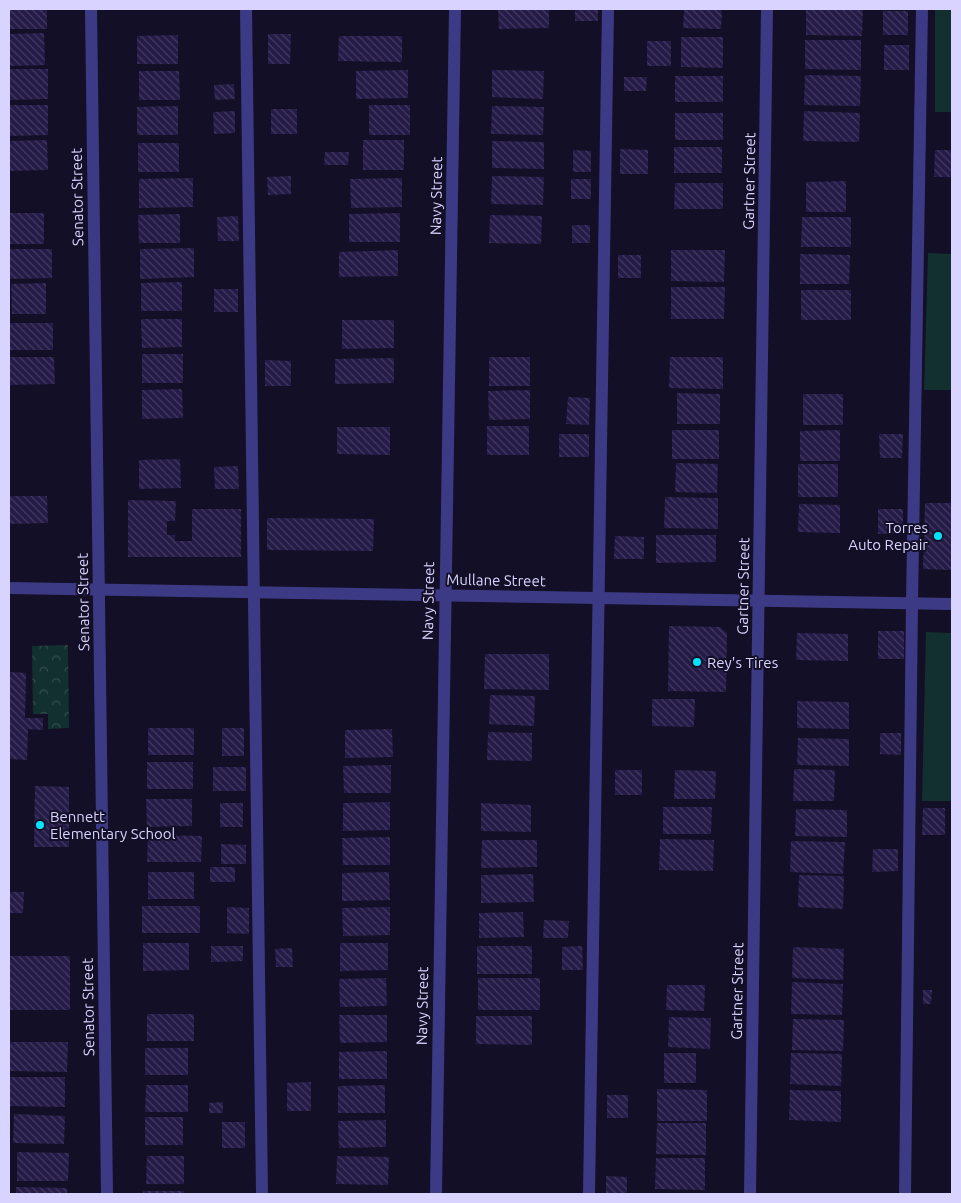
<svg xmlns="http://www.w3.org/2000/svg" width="961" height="1203" font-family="Ubuntu,sans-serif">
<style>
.grass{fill:#12302f}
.park{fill:url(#park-crowns)}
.building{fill:url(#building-back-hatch)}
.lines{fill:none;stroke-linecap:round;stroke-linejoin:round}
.lane{stroke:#3d3a85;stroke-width:12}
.street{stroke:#3d3a85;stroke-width:12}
.poi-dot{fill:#00e5ff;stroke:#130f26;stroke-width:2}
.labels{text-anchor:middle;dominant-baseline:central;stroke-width:4;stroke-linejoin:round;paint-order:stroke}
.street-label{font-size:15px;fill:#d9d4ff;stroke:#130f26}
.poi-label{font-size:15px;fill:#d9d4ff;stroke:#130f26;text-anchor:start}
</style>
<defs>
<pattern id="park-crowns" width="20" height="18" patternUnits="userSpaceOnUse" patternTransform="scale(1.25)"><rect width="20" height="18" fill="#12302f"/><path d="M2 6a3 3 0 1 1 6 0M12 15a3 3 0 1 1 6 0" fill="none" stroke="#344d4e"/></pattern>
<pattern id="building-back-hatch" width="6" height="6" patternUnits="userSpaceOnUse" patternTransform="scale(1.25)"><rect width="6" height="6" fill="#241b47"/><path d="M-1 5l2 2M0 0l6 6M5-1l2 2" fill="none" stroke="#433b63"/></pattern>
</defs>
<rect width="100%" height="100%" fill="#130f26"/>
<g class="grass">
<rect x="935" y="9" width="17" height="103"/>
<path d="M928 253 952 254V390H924Z"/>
<path d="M926 632 952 633V801H922Z"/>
</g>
<path class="park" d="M68 645 69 728 48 729V714H33L32 646Z"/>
<g class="building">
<rect x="9" y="9" width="38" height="20"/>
<path d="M498 9H549V28L499 29Z"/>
<rect x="575" y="9" width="23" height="12"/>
<path d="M684 9H722L721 29 683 28Z"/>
<path d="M806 9H863L862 36 806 35Z"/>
<rect x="883" y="11" width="25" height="24"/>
<path d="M44 33 45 65 9 66V34Z"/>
<path d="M268 34H291L290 64H268Z"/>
<path d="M178 35V64H137V36Z"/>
<path d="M339 36H402V62L338 61Z"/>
<path d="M681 37H723V68L681 67Z"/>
<path d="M805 40H861V70L805 69Z"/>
<rect x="647" y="41" width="24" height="25"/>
<rect x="884" y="45" width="25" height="25"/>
<path d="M9 69H48V99L9 100Z"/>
<path d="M408 70V98L356 99V71Z"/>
<path d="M492 70 544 71 543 99 492 97Z"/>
<path d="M139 71H179L180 100H139Z"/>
<path d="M805 75 861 76 860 106 804 105Z"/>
<rect x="675" y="76" width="48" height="26"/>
<path d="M624 77H647L646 91H624Z"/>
<path d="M234 84 235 99 215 100 214 85Z"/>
<path d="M9 105H48V135L9 136Z"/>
<rect x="369" y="105" width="41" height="30"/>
<path d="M178 106V135H137V107Z"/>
<path d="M492 106 544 107 543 135 491 134Z"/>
<rect x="271" y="109" width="26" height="25"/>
<path d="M235 111V133L214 134 213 112Z"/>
<path d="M804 111 860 113 859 142 803 141Z"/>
<rect x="675" y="113" width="48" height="27"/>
<path d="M47 140 48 170 9 171V141Z"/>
<rect x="363" y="140" width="41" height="30"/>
<path d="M492 141 544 142V169L492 168Z"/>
<rect x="138" y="143" width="41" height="29"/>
<rect x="674" y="147" width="48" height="26"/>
<path d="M620 149 648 150V174H620Z"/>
<path d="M573 150 591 151V172H573Z"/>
<path d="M935 150H952V177H934Z"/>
<path d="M325 152H349L348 165H324Z"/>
<path d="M291 176V194L268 195 267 177Z"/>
<path d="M492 176 544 177 543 205 491 204Z"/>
<path d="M193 178V207L139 208V179Z"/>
<path d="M402 178V207L351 208 350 179Z"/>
<rect x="571" y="179" width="20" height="20"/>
<path d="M846 181V212H806V182Z"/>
<path d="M675 183H723V209H674Z"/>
<rect x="9" y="213" width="35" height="31"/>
<path d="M400 213V242H349V214Z"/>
<path d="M180 214V243H139L138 215Z"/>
<path d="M490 215 542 216 541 244 489 243Z"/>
<path d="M238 216 239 241H218L217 217Z"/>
<path d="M802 217H851V247H801Z"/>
<rect x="572" y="225" width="18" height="18"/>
<path d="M194 248V277L140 279V249Z"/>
<path d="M10 249H52V278L10 279Z"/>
<path d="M398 250V276L339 277V252Z"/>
<path d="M671 250H725L724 282 671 281Z"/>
<path d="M800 254 850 255 849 284H800Z"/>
<rect x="618" y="255" width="23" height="23"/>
<path d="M182 282V311H141V283Z"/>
<path d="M46 283V314H12L11 284Z"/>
<path d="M671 287H725L724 319H671Z"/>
<rect x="214" y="289" width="24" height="23"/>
<rect x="801" y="290" width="50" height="30"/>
<path d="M141 319H182V347L142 348Z"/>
<path d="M342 320H394V348L342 349Z"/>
<rect x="9" y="323" width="44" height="27"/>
<rect x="142" y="354" width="41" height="29"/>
<path d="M9 357H54L55 384 9 385Z"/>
<rect x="489" y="357" width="41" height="29"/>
<path d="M670 357H723V389L669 388Z"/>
<path d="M394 358V383L335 384V359Z"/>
<path d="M265 360 291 361V386H265Z"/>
<path d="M182 389 183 418 142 419V390Z"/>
<path d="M530 390V419L489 420 488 391Z"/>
<path d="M677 393 720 394V424H677Z"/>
<rect x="803" y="394" width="40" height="31"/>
<path d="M568 397 590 398 589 425 566 424Z"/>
<rect x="487" y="426" width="42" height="29"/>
<path d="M337 427H390V455L337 454Z"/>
<rect x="672" y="430" width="47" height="29"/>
<path d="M840 430V461H800V431Z"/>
<rect x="559" y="434" width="30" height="23"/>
<path d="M879 434H903L902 458H880Z"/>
<path d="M180 459 181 488 139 489V460Z"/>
<path d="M676 463 718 464 717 493 675 492Z"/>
<rect x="798" y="464" width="40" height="33"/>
<path d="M238 466 239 489H215L214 467Z"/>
<path d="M9 496H47L48 523 9 524Z"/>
<path d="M665 497 718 498V529L664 528Z"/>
<path d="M128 500 176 501 175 521H167V535H175V541H192V509H241V557H128Z"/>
<path d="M925 503H952V570L923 569Z"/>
<path d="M799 504 840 505V533L798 532Z"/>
<path d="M878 509H903V533L878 534Z"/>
<path d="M267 518 374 519 373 551 267 550Z"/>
<path d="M656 535H716V562L656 563Z"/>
<path d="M615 536 644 537V559H614Z"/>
<path d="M669 626 720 627 727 633 726 692 668 691Z"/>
<rect x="878" y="631" width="26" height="28"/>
<path d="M797 633 848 634V661L796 660Z"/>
<path d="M485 654H549V690L484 689Z"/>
<path d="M9 672 26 673 25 718H43V730L28 729 27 760 9 759Z"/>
<path d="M490 695 535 696 534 726 489 724Z"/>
<path d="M652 699H695L694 727 652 726Z"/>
<path d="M797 701 849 702V729L797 728Z"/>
<rect x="148" y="728" width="46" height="27"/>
<rect x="222" y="728" width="22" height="28"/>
<path d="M392 729 393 757 345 758V730Z"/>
<path d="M488 732 532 733V761L487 760Z"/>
<path d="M880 733H901V755L880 754Z"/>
<path d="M798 738 849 739V766L797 765Z"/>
<rect x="147" y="762" width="46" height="27"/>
<path d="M391 765V793H344L343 766Z"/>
<rect x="213" y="767" width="33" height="24"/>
<path d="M794 769 835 770 834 801H793Z"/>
<rect x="615" y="770" width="27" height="25"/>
<path d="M675 770 716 771 715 799H674Z"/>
<path d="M35 786 69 787V847H34Z"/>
<path d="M146 799H192V826L147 827Z"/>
<path d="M390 802V830L343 831V803Z"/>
<rect x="220" y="803" width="23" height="24"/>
<path d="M481 803 531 805V832L481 831Z"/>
<path d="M663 807H712L711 834H663Z"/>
<path d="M923 808H945V835H922Z"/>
<path d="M796 809 847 810V837L795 836Z"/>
<path d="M148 835 202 836 201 862H147Z"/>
<path d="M390 837V865H343L342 838Z"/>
<path d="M660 839 714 840 713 871 659 870Z"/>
<path d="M482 840H537V867L481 868Z"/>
<path d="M791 841 845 842 843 874 790 872Z"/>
<path d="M221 844 246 845V864H221Z"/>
<path d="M873 849H898V871L872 872Z"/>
<rect x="210" y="867" width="25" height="15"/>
<rect x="148" y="872" width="46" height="27"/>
<path d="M389 872 390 900 342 901V873Z"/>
<path d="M533 874 534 902 481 903V875Z"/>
<path d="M799 875 844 876 843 909 798 907Z"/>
<path d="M9 892H24L23 913H9Z"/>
<rect x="142" y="906" width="58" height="27"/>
<path d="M227 907 249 908V934L227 933Z"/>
<path d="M390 907V935L343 936 342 908Z"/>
<path d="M523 912 524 937 479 938V913Z"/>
<path d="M544 920 569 921 568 938H543Z"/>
<path d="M143 943H189V970L143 971Z"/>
<path d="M340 943H388V970L340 971Z"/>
<path d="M211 946H243V961L211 962Z"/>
<rect x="477" y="946" width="55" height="28"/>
<path d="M582 946 583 970H562V947Z"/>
<path d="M793 947 844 949 843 980 792 978Z"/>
<path d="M292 948 293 967H276L275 949Z"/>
<rect x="9" y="956" width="61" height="54"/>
<path d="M386 978 387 1006 340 1007 339 979Z"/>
<rect x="478" y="978" width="62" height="32"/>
<path d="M792 982 843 984 842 1015 791 1014Z"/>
<path d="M667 985H705L704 1011 666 1010Z"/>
<path d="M923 990H932L931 1004H923Z"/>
<rect x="147" y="1014" width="47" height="27"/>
<path d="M339 1015H387V1042L340 1043Z"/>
<path d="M476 1016H532V1045L476 1044Z"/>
<path d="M669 1017 711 1018 710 1049 668 1047Z"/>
<path d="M793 1019 844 1020 843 1051 792 1050Z"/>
<path d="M10 1042H68L67 1072 10 1071Z"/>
<rect x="145" y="1048" width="43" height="27"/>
<path d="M387 1051V1079H339V1052Z"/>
<rect x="664" y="1053" width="32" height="30"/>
<path d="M791 1053 842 1054 841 1086 790 1084Z"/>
<path d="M9 1077H65V1107L9 1106Z"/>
<path d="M311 1082V1111H287V1083Z"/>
<path d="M146 1085H188V1112H145Z"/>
<path d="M385 1085V1113H338V1086Z"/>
<path d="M657 1089 707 1090V1121H657Z"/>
<path d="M790 1090 841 1091V1122L789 1120Z"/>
<rect x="607" y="1095" width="21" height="23"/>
<path d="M223 1102V1113H209V1103Z"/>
<path d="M14 1114 65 1116 64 1144 13 1143Z"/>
<rect x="145" y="1117" width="38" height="28"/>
<path d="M386 1120V1147L339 1148 338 1121Z"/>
<rect x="222" y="1122" width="23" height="26"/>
<path d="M657 1123H706V1155L656 1154Z"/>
<path d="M17 1152 69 1153 68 1181H17Z"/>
<path d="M147 1156H184V1184H146Z"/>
<path d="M337 1156 389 1157 388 1185 336 1184Z"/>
<path d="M656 1158H705V1190L655 1189Z"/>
<path d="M606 1176 627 1177V1193H606Z"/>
<path d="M16 1187 67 1188V1194H16Z"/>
<rect x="143" y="1191" width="41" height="3"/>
</g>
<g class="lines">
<g class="lane">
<path d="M246 9 262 1194"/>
<path d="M589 1194 608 9"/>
<path d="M905 1194 912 603 922 9"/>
</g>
<g class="street">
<path d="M91 9 107 1194"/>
<path d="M9 588 952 604"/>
<path d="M436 1194 455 9"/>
<path d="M750 1194 767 9"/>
</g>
</g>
<g class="poi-dot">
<circle cx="938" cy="536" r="5"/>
<circle cx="697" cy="662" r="5"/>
<circle cx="40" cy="825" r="5"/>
</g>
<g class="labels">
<g class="street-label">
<text transform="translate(749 181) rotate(-89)">Gartner Street</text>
<text transform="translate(436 196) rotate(-89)">Navy Street</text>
<text transform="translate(77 197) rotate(-91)">Senator Street</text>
<text transform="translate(496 580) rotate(1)">Mullane Street</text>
<text transform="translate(743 586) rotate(-89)">Gartner Street</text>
<text transform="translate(428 601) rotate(-89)">Navy Street</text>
<text transform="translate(83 602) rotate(-91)">Senator Street</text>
<text transform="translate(737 991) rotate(-89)">Gartner Street</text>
<text transform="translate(422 1006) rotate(-89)">Navy Street</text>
<text transform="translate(88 1007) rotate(-91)">Senator Street</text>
</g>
<g class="poi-label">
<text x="928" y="527" text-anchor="end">Torres<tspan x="928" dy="17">Auto Repair</tspan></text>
<text x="707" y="662">Rey's Tires</text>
<text x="50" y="816">Bennett<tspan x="50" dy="17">Elementary School</tspan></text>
</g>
</g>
<rect width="961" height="1203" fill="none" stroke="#d9d4ff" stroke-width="20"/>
</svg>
